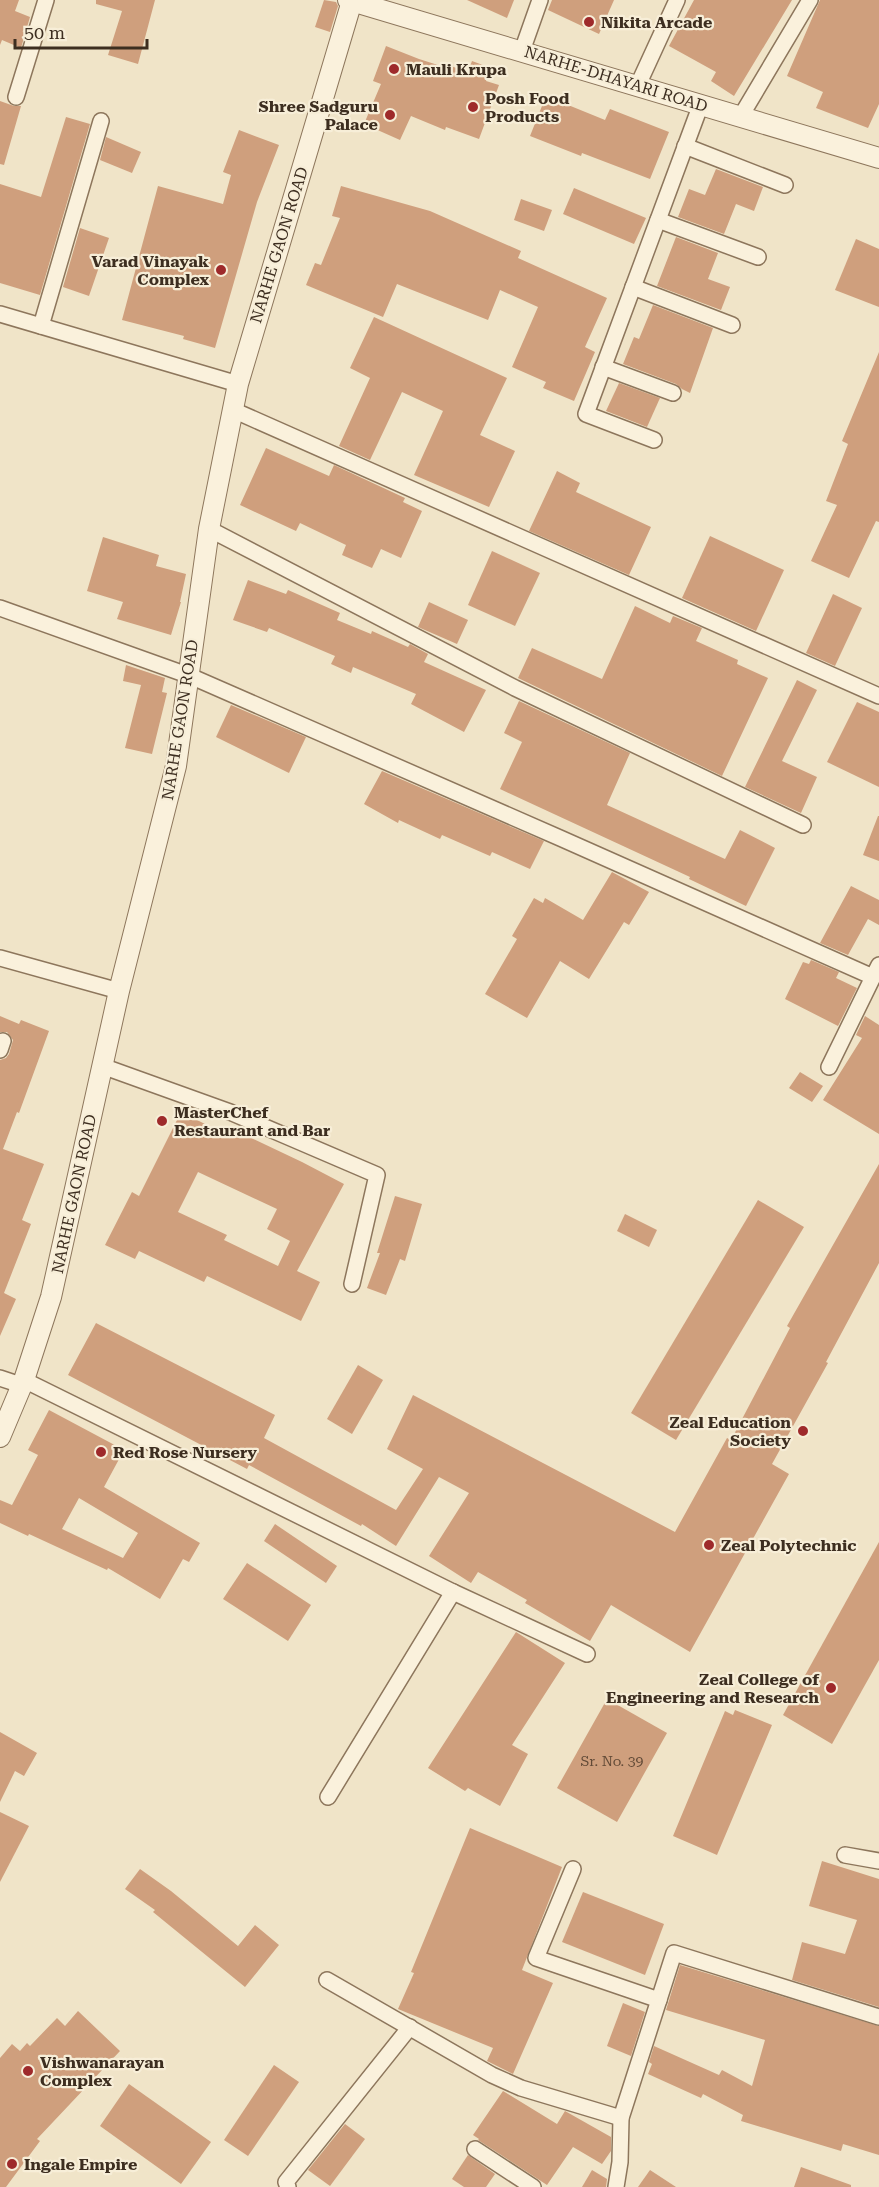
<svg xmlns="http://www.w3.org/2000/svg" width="879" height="2187" font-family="'Roboto Serif',serif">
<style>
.building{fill:#cf9f7d;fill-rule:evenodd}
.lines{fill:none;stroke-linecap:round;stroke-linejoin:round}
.minor-casing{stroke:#8d765c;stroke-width:18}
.tertiary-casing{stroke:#8d765c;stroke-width:22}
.minor{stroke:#faf1dc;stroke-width:15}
.tertiary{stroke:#faf1dc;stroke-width:20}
.poi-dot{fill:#9e2a2b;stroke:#f7eed8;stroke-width:2}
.labels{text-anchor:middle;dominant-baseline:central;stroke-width:4.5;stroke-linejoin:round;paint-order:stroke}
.number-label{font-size:14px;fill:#624a37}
.poi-label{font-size:16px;font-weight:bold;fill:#3d2e20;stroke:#f7eed8;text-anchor:start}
.street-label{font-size:16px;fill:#3d2e20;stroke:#f7eed8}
</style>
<rect width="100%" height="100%" fill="#f0e4c8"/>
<g class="building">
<path d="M0 0H19L15 11 30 17 21 48 2 40 0 45Z"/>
<path d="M96 0H155L138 64 108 55 122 11 96 4Z"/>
<path d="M324 0 336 2 338 6 330 32 315 27Z"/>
<path d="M467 0H514L507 18Z"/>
<path d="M552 0H614L599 34 548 10Z"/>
<path d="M694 0H792L734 96 711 81 716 72 669 46Z"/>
<path d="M820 0H879V104L868 128 816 108 823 92 787 76Z"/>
<path d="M386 46 419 59 441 66 442 63 468 72 472 61 491 68 486 81 499 85 479 139 446 127 445 130 411 116 400 140 364 124 381 84 373 81Z"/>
<path d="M546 96 605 120 610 109 669 132 650 179 582 153 581 156 530 136Z"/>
<path d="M0 101 14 106H21L4 165 0 164Z"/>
<path d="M66 117 90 124 40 295 0 283V184L41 197Z"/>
<path d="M239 130 279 145 257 202 215 348 183 339 184 336 122 320 158 186 223 204 231 175 223 172Z"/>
<path d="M106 137 141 152 132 173 100 160Z"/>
<path d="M716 169 763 187 754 211 736 204 724 234 678 217 689 189 705 195Z"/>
<path d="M341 186 430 211 521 251 518 258 607 298 585 347 595 352 574 401 543 388 546 382 512 367 538 307 500 290 488 320 397 284 383 317 306 285 315 263 321 265 340 218 332 216Z"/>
<path d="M574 188 646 218 634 244 563 214Z"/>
<path d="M521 199 552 210 544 231 514 220Z"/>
<path d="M80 228 109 238 89 296 63 287Z"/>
<path d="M676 237 718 253 708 279 730 287 721 310 657 286Z"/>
<path d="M856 239 879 249V307L835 290Z"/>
<path d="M653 305 713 328 690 393 682 389 676 384 623 364 634 337 639 339Z"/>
<path d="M374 317 507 378 480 435 515 451 489 507 414 475 443 411 402 392 370 460 339 446 370 378 350 368Z"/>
<path d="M879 352V522L876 521 849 578 811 561 837 505 826 501 848 444 842 441Z"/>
<path d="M619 383 660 398 647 427 606 411Z"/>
<path d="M266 448 329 476 334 465 405 498 403 502 422 511 401 558 381 549 372 568 342 555 346 545 300 523 296 531 240 505Z"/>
<path d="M557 471 580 483 576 492 651 527 629 575 529 531Z"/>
<path d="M710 536 784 570 756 631 682 598Z"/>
<path d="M103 537 159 555 156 566 186 574 180 602H181L171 635 117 619 123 602 87 591Z"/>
<path d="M492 551 540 573 515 626 468 605Z"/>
<path d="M248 580 286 594 288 590 340 613 337 620 371 634 372 631 408 647 410 644 428 654 424 662 486 690 464 732 411 704 416 694 353 667 351 673 331 664 335 656 269 628 267 632 233 620Z"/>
<path d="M833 594 862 608 835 666 806 653Z"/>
<path d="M429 602 468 620 457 644 418 627Z"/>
<path d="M635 606 670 623 673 616 702 628 696 641 738 660 737 664 768 678 722 776 518 678 532 648 602 679Z"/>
<path d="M126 665 165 678 162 692 167 693 152 754 125 748 141 685 123 681Z"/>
<path d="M797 680 817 690 782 761 817 777 801 813 745 787Z"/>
<path d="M519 701 630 753 607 805 725 859 740 830 775 848 746 906 689 879 690 877 500 789 522 742 504 733Z"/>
<path d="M857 702 879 712V787L827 762Z"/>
<path d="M231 705 306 737 289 773 216 737Z"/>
<path d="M382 771 544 841 530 869 492 852 490 856 442 835 440 839 399 820 398 823 364 804Z"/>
<path d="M878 816H879V861L863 855Z"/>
<path d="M612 872 649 892 629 925 624 922 589 979 560 961 527 1018 485 994 517 939 512 936 534 898 543 903 545 898 583 920Z"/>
<path d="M851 886 879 900V925L868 919 848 955 820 943Z"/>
<path d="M811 960 839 972 836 978 857 988 838 1026 785 999 803 962 809 964Z"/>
<path d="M0 1016 19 1024 21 1020 49 1031 19 1113 17 1112 3 1149 44 1164 22 1220 31 1224 4 1293 16 1299 0 1336V1060L6 1058 9 1054 13 1040 7 1032H0Z"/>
<path d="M865 1016 879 1025V1134L823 1100 862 1038 856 1035Z"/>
<path d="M800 1072 823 1086 812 1102 789 1088Z"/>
<path d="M181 1112 225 1134 228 1127 302 1162 344 1184 297 1271 320 1282 301 1321 207 1276 204 1282 139 1251 135 1259 105 1245 132 1192 139 1196ZM198 1172 277 1209 267 1229 290 1241 278 1266 224 1240 227 1235 178 1212Z"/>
<path d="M879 1164V1263L826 1362 828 1363 772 1464 789 1474 690 1652 611 1605 590 1641 525 1603 527 1600 478 1572 471 1583 429 1556 469 1493 439 1477 396 1546 362 1524 361 1526 249 1465 247 1469 68 1375 96 1323 275 1415 264 1438 396 1510 423 1469 387 1449 413 1395 675 1532 727 1438 731 1440 790 1328 787 1326Z"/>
<path d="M395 1196 422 1204 405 1261 400 1259 386 1295 367 1288 380 1253H377Z"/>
<path d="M758 1200 804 1227 676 1440 631 1413Z"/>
<path d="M625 1214 657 1230 649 1247 617 1231Z"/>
<path d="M358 1365 383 1380 352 1434 327 1419Z"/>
<path d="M49 1410 124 1450 104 1487 200 1543 189 1562 183 1559 160 1599 108 1568 107 1570 29 1534 28 1536 0 1523V1500L12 1505 38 1455 28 1450ZM79 1498 138 1533 123 1558 62 1529Z"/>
<path d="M275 1524 337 1566 326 1583 264 1541Z"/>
<path d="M879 1542V1660L832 1744 783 1715Z"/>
<path d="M247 1563 311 1605 288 1641 223 1599Z"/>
<path d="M516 1632 565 1663 512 1745 528 1754 500 1806 468 1788 465 1791 428 1768Z"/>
<path d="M607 1699 667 1733 617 1822 557 1788Z"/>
<path d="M735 1710 772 1725 717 1855 673 1836 725 1711 733 1715Z"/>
<path d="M0 1732 37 1753 24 1776 15 1771 0 1802Z"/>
<path d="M0 1812 29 1826 0 1882Z"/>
<path d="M470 1828 562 1867 522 1970 553 1983 513 2074 487 2061 493 2048 398 2009 414 1973 411 1972Z"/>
<path d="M822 1861 879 1879V2007L792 1980 802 1942 845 1954 857 1920 809 1906Z"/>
<path d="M140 1869 171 1891 238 1946 255 1925 279 1945 245 1987 153 1912 155 1910 125 1889Z"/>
<path d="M583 1892 664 1924 645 1975 562 1942Z"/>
<path d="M680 1965 879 2026V2155L843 2144 841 2151 741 2121 743 2115 703 2094 701 2098 648 2074 652 2064 649 2062 654 2046 719 2075 722 2070 752 2086 765 2040 666 2010Z"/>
<path d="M623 2003 645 2012 631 2056 607 2046Z"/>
<path d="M78 2011 120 2051 37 2139 40 2141 6 2187H0V2058L12 2044 20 2051 27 2043 30 2046 57 2018 65 2026Z"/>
<path d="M274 2065 299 2082 248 2156 224 2140Z"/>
<path d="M129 2084 211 2142 181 2184 100 2126Z"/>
<path d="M503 2091 557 2124 565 2111 611 2137V2151L602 2164 573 2147 547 2185 478 2140 479 2139 473 2135Z"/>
<path d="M345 2124 365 2139 330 2186 308 2170Z"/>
<path d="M468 2155 495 2174 486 2187H464L452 2179Z"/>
<path d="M801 2167 851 2185V2187H794Z"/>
<path d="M592 2170 607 2179 606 2187H582Z"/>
<path d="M650 2170 676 2187H638Z"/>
</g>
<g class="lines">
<defs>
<g id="minor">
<path d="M522 51 540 0"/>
<path d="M638 85 677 0"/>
<path d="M16 97 46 0"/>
<path d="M741 116 810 0"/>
<path d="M685 146 785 185"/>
<path d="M658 220 758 257"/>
<path d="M633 287 732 325"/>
<path d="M0 314 238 384"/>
<path d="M41 326 101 121"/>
<path d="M603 367 673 393"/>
<path d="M233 410 879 696"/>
<path d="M654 440 586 414 701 104"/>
<path d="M209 529 515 688 803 825"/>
<path d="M0 608 190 676 560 838 873 977 879 965"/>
<path d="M0 958 119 991"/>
<path d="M0 1050 3 1041"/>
<path d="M102 1066 230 1112 377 1175 352 1284"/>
<path d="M829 1067 873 977"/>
<path d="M0 1378 21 1385"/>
<path d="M24 1380 453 1592 587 1654"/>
<path d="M328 1797 453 1592"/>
<path d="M845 1855 879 1861"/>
<path d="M573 1869 536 1958 659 2000"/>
<path d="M327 1980 492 2075 521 2088 621 2118"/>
<path d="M475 2149 533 2187"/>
<path d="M288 2187 286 2182 410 2027"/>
<path d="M616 2187 620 2162 621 2118 674 1953 879 2017"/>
</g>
<g id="tertiary">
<path d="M348 0 879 158"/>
<path d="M0 1437 24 1380 51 1297 119 991 176 766 209 529 238 384 352 1"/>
</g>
</defs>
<use href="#minor" class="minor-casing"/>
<use href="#tertiary" class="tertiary-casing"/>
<use href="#minor" class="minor"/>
<use href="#tertiary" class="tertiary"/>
</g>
<g class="poi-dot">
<circle cx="589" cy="22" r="6"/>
<circle cx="394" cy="69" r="6"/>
<circle cx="473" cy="107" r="6"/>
<circle cx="390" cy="115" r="6"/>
<circle cx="221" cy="270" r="6"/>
<circle cx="162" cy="1121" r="6"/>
<circle cx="803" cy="1431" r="6"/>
<circle cx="101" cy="1452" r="6"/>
<circle cx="709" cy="1545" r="6"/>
<circle cx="831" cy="1688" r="6"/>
<circle cx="28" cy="2071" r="6"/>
<circle cx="12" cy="2164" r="6"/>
</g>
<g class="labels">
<g class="number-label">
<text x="612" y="1761">Sr. No. 39</text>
</g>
<g class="poi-label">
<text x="601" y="22">Nikita Arcade</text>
<text x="406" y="69">Mauli Krupa</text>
<text x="485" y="98">Posh Food<tspan x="485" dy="18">Products</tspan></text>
<text x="378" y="106" text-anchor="end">Shree Sadguru<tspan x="378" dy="18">Palace</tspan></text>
<text x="209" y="261" text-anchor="end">Varad Vinayak<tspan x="209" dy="18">Complex</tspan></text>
<text x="174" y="1112">MasterChef<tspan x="174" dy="18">Restaurant and Bar</tspan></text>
<text x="791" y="1422" text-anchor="end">Zeal Education<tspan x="791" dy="18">Society</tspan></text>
<text x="113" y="1452">Red Rose Nursery</text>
<text x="721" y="1545">Zeal Polytechnic</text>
<text x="819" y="1679" text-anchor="end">Zeal College of<tspan x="819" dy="18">Engineering and Research</tspan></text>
<text x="40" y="2062">Vishwanarayan<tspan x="40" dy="18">Complex</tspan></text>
<text x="24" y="2164">Ingale Empire</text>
</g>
<g class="street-label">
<text transform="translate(616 79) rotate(17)">NARHE-DHAYARI ROAD</text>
<text transform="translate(279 245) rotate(-73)">NARHE GAON ROAD</text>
<text transform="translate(180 720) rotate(-81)">NARHE GAON ROAD</text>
<text transform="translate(74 1194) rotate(-78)">NARHE GAON ROAD</text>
</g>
</g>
<path d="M15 39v9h132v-9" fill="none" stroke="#3d2e20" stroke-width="3"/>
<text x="24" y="39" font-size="18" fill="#3d2e20" stroke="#f7eed8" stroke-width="4.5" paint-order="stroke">50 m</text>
</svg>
